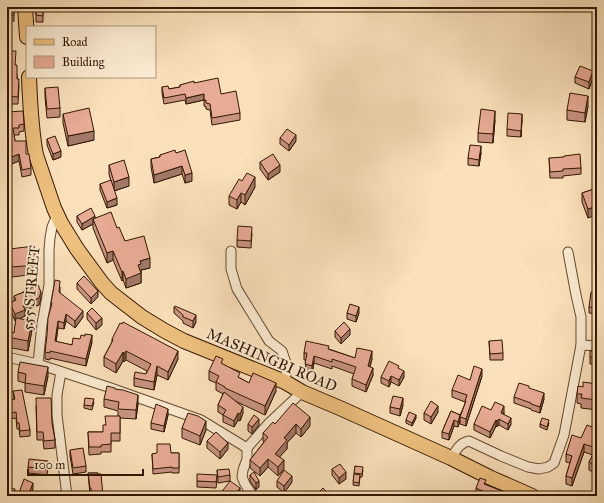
<svg xmlns="http://www.w3.org/2000/svg" width="604" height="503" font-family="'IM FELL Great Primer',serif">
<style>
.lines{fill:none;stroke-linecap:round;stroke-linejoin:round}
.minor-casing{stroke:#644a2f;stroke-width:11}
.primary-casing{stroke:#321700;stroke-width:16}
.minor{stroke:#fcecd3;stroke-width:9}
.primary{stroke:#eec07e;stroke-width:14}
.wall{fill:#c89380;stroke:#321700}
.shaded-wall{fill:#a27868;stroke:#321700}
.building{fill:#e8ab95;stroke:#321700}
.labels{text-anchor:middle;dominant-baseline:central;stroke-width:3.5;stroke-linejoin:round;paint-order:stroke}
.street-label{font-size:15px;fill:#321700;stroke:#fcecd3}
</style>
<rect width="100%" height="100%" fill="#fbe1bb"/>
<filter id="stains"><feTurbulence type="fractalNoise" baseFrequency=".005" numOctaves="4"/><feColorMatrix values="0 0 0 0 .2 0 0 0 0 .09 0 0 0 0 .02 0 0 0 .5 -.17"/></filter>
<radialGradient id="worn" r=".72"><stop offset=".6" stop-color="#630" stop-opacity="0"/><stop offset="1" stop-color="#630" stop-opacity=".3"/></radialGradient>
<g class="lines">
<defs>
<g id="minor">
<path d="M231 251V269L237 289 269 341 282 351 287 366 285 382"/>
<path d="M581 345 597 346"/>
<path d="M7 357 38 364 108 387 201 420 247 448"/>
<path d="M38 364 42 324 49 285V250L50 238 52 227 57 215"/>
<path d="M61 372 57 395V415L67 496"/>
<path d="M451 458C456 451 459 443 469 441L501 456 528 467 539 469 548 467 554 463 564 435 581 345V317L576 295 568 252"/>
<path d="M253 496 245 484 242 477 243 470 247 459V448L269 423 302 392"/>
</g>
<g id="primary">
<path d="M25 7 27 37"/>
<path d="M29 77C30 103 31 129 36 155L54 208 61 223 77 249 102 283 111 293 142 317 165 331 184 341 285 382 302 392 342 409 451 458 491 478 532 496"/>
</g>
</defs>
<use href="#minor" class="minor-casing"/>
<use href="#primary" class="primary-casing"/>
<use href="#minor" class="minor"/>
<use href="#primary" class="primary"/>
</g>
<g class="wall">
<rect x="7" y="7" width="7" height="14"/>
<path d="M36 7 43 12V22H36Z"/>
<path d="M7 51 15 65 19 86 18 104H7Z"/>
<path d="M575 77H593L589 89 575 83Z"/>
<path d="M194 83 221 94 240 113V120L212 125 210 110 206 109V107L204 106V100L186 104 185 100 164 104 162 93V87L169 89 180 87V85Z"/>
<path d="M45 88 60 108V117L47 118 45 97Z"/>
<path d="M588 106 585 122 567 120V110Z"/>
<path d="M7 112 24 124V131L19 132V135H14L15 141 26 154 31 168V175L22 177 19 161 9 165 7 158Z"/>
<path d="M63 114 94 140 68 146 63 123Z"/>
<path d="M495 120 493 143 478 142V133Z"/>
<path d="M522 120 521 137 507 136V129Z"/>
<path d="M280 138 296 141 289 151 280 144Z"/>
<path d="M47 139 61 157 53 160 47 145Z"/>
<path d="M176 153 192 181 185 183 182 174 154 183 151 167V159L160 157V155Z"/>
<path d="M481 153 479 166 468 165V158Z"/>
<path d="M549 158 581 168V174L563 176V178H550Z"/>
<path d="M260 162 280 172 268 180 260 169Z"/>
<path d="M109 165 129 186 114 191 117 205 107 208 100 190V184L112 185 109 174Z"/>
<path d="M255 187 245 205 241 202 237 209 229 205V196Z"/>
<path d="M597 188 588 218 582 202V193Z"/>
<path d="M77 216 95 218 117 228 125 241 150 268 141 270V283L126 288 123 280 122 281 113 260 107 263 93 228V224L82 230 77 222Z"/>
<path d="M597 229 596 247 593 236V230Z"/>
<path d="M252 233 251 248 237 247V240Z"/>
<path d="M10 249 36 265V274L12 277 10 258Z"/>
<path d="M77 283 98 297 91 304 77 289Z"/>
<path d="M60 287V293L83 317 75 328 66 321 64 329 58 328 56 342 72 345 92 342 86 366 50 358V360L45 359V352L51 309V303Z"/>
<path d="M24 291 41 298 39 305 25 310V316L19 319 32 330 28 351 7 347V331L14 333 16 320 15 321 10 309V303L14 301V296L24 292Z"/>
<path d="M597 292V314L589 313V307Z"/>
<path d="M174 307 196 322 193 328 183 323V321L174 313Z"/>
<path d="M87 313 102 325 96 330 87 319Z"/>
<path d="M347 313H359L356 322 347 319Z"/>
<path d="M335 331 350 335 341 344 335 337Z"/>
<path d="M112 339 178 359 168 380 157 375 154 390 134 386V378L146 374 147 371 126 360 124 362 123 361 116 373 104 366V357L112 342Z"/>
<path d="M489 341 503 353V360H490Z"/>
<path d="M597 345V364H590V357L592 351Z"/>
<path d="M329 349 355 358 372 359 370 367 373 375 366 392 352 386V379L354 374 332 366V369L314 363 312 373 305 372 306 360H304V353Z"/>
<path d="M223 364 240 378 249 383 276 391 265 415 235 401 243 413 240 421 238 420 234 427 223 422V415L218 412V405L223 394 216 390V383L209 380V371Z"/>
<path d="M399 369 404 377 399 386 391 382 389 387 381 383V377Z"/>
<path d="M18 372 48 376 44 395 25 392V383L18 381Z"/>
<path d="M482 376 466 426 460 424V421L458 427 454 426 449 440 442 438V432L451 411 460 415 465 404V402L452 397V390L470 380Z"/>
<path d="M7 378 10 385 9 394H7Z"/>
<path d="M597 384V410L581 408V404L577 403V394L583 387Z"/>
<path d="M115 389 138 404 136 419 120 418V441H111V452H101V454L89 455 88 432H103L105 425 118 416V411L104 407V399Z"/>
<path d="M529 389 544 399 540 413 531 410V409L514 403V397Z"/>
<path d="M13 391 30 430V436L20 437 19 429H17L16 418 10 419 9 412V406H11V400L14 399Z"/>
<path d="M94 402 92 410 84 408V405Z"/>
<path d="M403 405 400 416 390 413V407Z"/>
<path d="M36 406 52 423 55 440V448L44 449 43 440H37Z"/>
<path d="M491 410 504 412V414L511 424 508 430 499 425 497 427 496 426 490 438 474 430V424Z"/>
<path d="M438 412 431 424 424 420V413Z"/>
<path d="M168 415 164 432 151 429V423Z"/>
<path d="M416 418 412 426 406 423V420Z"/>
<path d="M549 423 547 430 540 427V424Z"/>
<path d="M248 424 259 425 252 434 248 431Z"/>
<path d="M275 424 310 426 301 437 296 433 287 443V449L279 457 284 469 278 476 268 467 260 476 250 468V460L264 442 263 441V433Z"/>
<path d="M182 428 206 430 200 445 182 438Z"/>
<path d="M597 429V474L589 470V462L593 455 584 452 572 486 566 484V476L570 463 566 462V454L581 438Z"/>
<path d="M207 441 228 449 220 459 207 448Z"/>
<rect x="7" y="448" width="2" height="19"/>
<path d="M70 450 86 466V472L73 474 70 456Z"/>
<path d="M171 453H179V473H172V472L153 474 152 454Z"/>
<path d="M355 466 363 470 362 477H360L359 486 353 485Z"/>
<path d="M28 467H48L47 475 28 473Z"/>
<path d="M332 469 346 479 339 484 332 475Z"/>
<path d="M217 470 230 475V481L218 483Z"/>
<path d="M88 473H98L91 494 90 495Z"/>
<path d="M250 475 259 487 256 490 250 481Z"/>
<path d="M197 481H217L216 488 197 487Z"/>
<path d="M277 481 292 482 284 493 277 487Z"/>
<path d="M486 484 515 496H476V488Z"/>
<path d="M33 489 30 496H19V493Z"/>
</g>
<g class="shaded-wall">
<path d="M593 71V77L589 89V82Z"/>
<path d="M204 94V100L186 104V98Z"/>
<path d="M588 96V106L585 122V113Z"/>
<path d="M495 111V120L493 143V134Z"/>
<path d="M522 114V120L521 137V131Z"/>
<path d="M94 131V140L68 146V136Z"/>
<path d="M296 135V141L289 151V145Z"/>
<path d="M481 146V153L479 166V160Z"/>
<path d="M61 151V157L53 160V154Z"/>
<path d="M19 154V161L9 165V158Z"/>
<path d="M280 165V172L268 180V174Z"/>
<path d="M182 166V174L154 183V175Z"/>
<path d="M192 173V181L185 183V175Z"/>
<path d="M129 177V186L114 191V182Z"/>
<path d="M255 177V187L245 205V195Z"/>
<path d="M241 193V202L237 209V200Z"/>
<path d="M117 198V205L107 208V202Z"/>
<path d="M597 206V215L588 218V209Z"/>
<path d="M95 216V223L93 219V224L82 230V224Z"/>
<path d="M597 241V247H596V242Z"/>
<path d="M113 251V260L107 263V253Z"/>
<path d="M150 258V268L141 270V283L126 288V279L138 265 140 261Z"/>
<path d="M123 271V280L122 281V272Z"/>
<path d="M98 291V297L91 304V298Z"/>
<path d="M41 292V298L39 305 25 310V316L15 321V314L23 305Z"/>
<path d="M359 307V313L356 322V316Z"/>
<path d="M83 311V317L75 328V321Z"/>
<path d="M66 314V321L64 329V323Z"/>
<path d="M196 315V322L193 328V321Z"/>
<path d="M102 318V325L96 330V323Z"/>
<path d="M32 321V330L28 351V341Z"/>
<path d="M58 321V328L55 348V341Z"/>
<path d="M350 329V335L341 344V338Z"/>
<path d="M92 335V342L86 366V359Z"/>
<path d="M126 351V360L124 362V354Z"/>
<path d="M178 351V359L168 380V372Z"/>
<path d="M372 351V359L368 373V366Z"/>
<path d="M123 352V361L116 373V364Z"/>
<path d="M314 356V363L312 373V366Z"/>
<path d="M157 366V375L154 390V382Z"/>
<path d="M48 367V376L44 395V386Z"/>
<path d="M373 368V375L366 392V385Z"/>
<path d="M482 369V376L466 426V419Z"/>
<path d="M404 371V377L399 386V380Z"/>
<path d="M391 376V382L389 387V381Z"/>
<path d="M276 383V391L265 415V406Z"/>
<path d="M544 393V399L540 413V407Z"/>
<path d="M138 395V404L136 419V410Z"/>
<path d="M403 398V405L400 416V409Z"/>
<path d="M438 406V412L431 424V417Z"/>
<path d="M504 406V412L501 419V413Z"/>
<path d="M243 407V413L240 421V414Z"/>
<path d="M168 409V415L164 432V426Z"/>
<path d="M238 413V420L234 427V421Z"/>
<path d="M416 415V418L412 426V423Z"/>
<path d="M310 417V426L301 437V429Z"/>
<path d="M460 417V421L458 427V422Z"/>
<path d="M511 418V424L508 430V424Z"/>
<path d="M259 419V425L252 434V427Z"/>
<path d="M499 419V425L497 427V421Z"/>
<path d="M454 420V426L449 440V434Z"/>
<path d="M496 420V426L490 438V432Z"/>
<path d="M206 421V430L200 445V436Z"/>
<path d="M296 424V433L287 443V449L275 462V454L284 438Z"/>
<path d="M228 443V449L220 459V452Z"/>
<path d="M584 444V452L572 486V478Z"/>
<path d="M268 459V467L260 476V468Z"/>
<path d="M284 460V469L278 476V467Z"/>
<path d="M346 472V479L339 484V478Z"/>
<path d="M292 476V482L284 493V486Z"/>
<path d="M259 481V487L256 490V483Z"/>
<path d="M33 483V489L30 496H28Z"/>
<path d="M240 488V494L239 496H234Z"/>
</g>
<g class="building">
<path d="M7 7H14V15L7 16Z"/>
<path d="M36 7H43V16L36 15Z"/>
<path d="M7 51H16L15 65H17V79H19L18 97 7 96Z"/>
<path d="M580 66 593 71 589 82 575 77Z"/>
<path d="M218 78 221 94 236 91 240 113 212 118 210 104 206 103V100H204V94L186 98 185 94 164 98 162 87 168 86 169 89 180 87V85L194 81V83Z"/>
<path d="M58 87 60 108 47 109 45 88Z"/>
<path d="M570 93 588 96 585 113 567 110Z"/>
<path d="M89 108 94 131 68 136 63 114Z"/>
<path d="M481 109 495 111 493 134 478 133Z"/>
<path d="M23 111 24 124 19 125V128H13L15 141H26V154H29L31 168 22 170 19 154 9 158 7 151V112Z"/>
<path d="M508 113 522 114 521 131 507 129Z"/>
<path d="M287 129 296 135 289 145 280 138Z"/>
<path d="M55 136 61 151 53 154 47 139Z"/>
<path d="M470 145 481 146 479 160 468 158Z"/>
<path d="M175 150 176 153 185 150 192 173 185 175 182 166 154 175 151 159 160 157V155Z"/>
<path d="M273 154 280 165 268 174 260 162Z"/>
<path d="M580 154 581 168 563 169V171L550 172 549 158 564 157V156Z"/>
<path d="M124 160 129 177 114 182 109 165Z"/>
<path d="M247 173 255 177 245 195 241 193 237 200 229 196 239 179 242 181Z"/>
<path d="M111 180 117 198 107 202 100 184Z"/>
<path d="M597 188V206L588 209 582 193Z"/>
<path d="M91 208 95 216 82 224 77 216Z"/>
<path d="M111 212 117 228 119 227 125 241 144 236 150 258 140 261 141 264 138 265 141 273 126 279 123 271 122 272 113 251 107 253 93 219Z"/>
<path d="M238 226 252 227 251 241 237 240Z"/>
<path d="M597 229V241L596 242 593 230Z"/>
<path d="M34 246 36 265 12 267 10 249Z"/>
<path d="M84 276 98 291 91 298 77 283Z"/>
<path d="M55 280 60 281 59 292 83 311 75 321 66 314 64 323 58 321 55 341 72 345 73 338 80 339 81 335 85 336V334L92 335 86 359 50 351V353L45 352 47 335 48 318 52 303H51Z"/>
<path d="M38 285 41 292 39 298 23 305 25 310 15 314 10 303 16 300 14 296 24 292V291Z"/>
<path d="M591 292H597V308L589 307Z"/>
<path d="M350 304 359 307 356 316 347 313Z"/>
<path d="M175 306 196 315 193 321 183 317V315L174 307Z"/>
<path d="M92 308 102 318 96 323 87 313Z"/>
<path d="M16 318 32 321 28 341 7 337V331L14 333Z"/>
<path d="M123 322 178 351 168 372 157 366 154 382 134 378 135 372 146 374 151 364 126 351 124 354 123 352 116 364 104 357 113 340 112 339 120 323 122 324Z"/>
<path d="M344 322 350 329 341 338 335 331Z"/>
<path d="M502 340 503 353 490 354 489 341Z"/>
<path d="M306 341 329 346 328 349 355 358 357 348 372 351 368 366 373 368 366 385 352 379 356 367 332 359V362L314 356 312 366 305 364 307 353H304Z"/>
<path d="M593 345H597V358L590 357V351H592Z"/>
<path d="M216 356 223 359 221 363 240 373 238 377 249 383 253 373 276 383 265 406 225 388V387L216 382 219 376 209 371Z"/>
<path d="M389 361 399 366 398 368 404 371 399 380 391 376 389 381 381 377Z"/>
<path d="M20 362 48 367 44 386 25 383 26 374 18 372Z"/>
<path d="M474 366 482 369 466 419 460 417 466 401H465L467 395 452 390 458 375 470 380Z"/>
<path d="M7 378H10L9 388H7Z"/>
<path d="M583 382 597 384 596 394H597V400L581 398 582 394H577L578 386 583 387Z"/>
<path d="M519 383 529 386V388L544 393 540 407 531 404V403L514 397Z"/>
<path d="M107 386 115 388V389L123 390 138 395 136 410 118 409 119 402 104 399Z"/>
<path d="M22 390 30 430 20 431 19 423H17L16 412 10 413 9 406H12L11 400 15 399 13 391Z"/>
<path d="M224 392 243 407 240 414 238 413 234 421 223 415 226 410 218 405Z"/>
<path d="M393 396 403 398 400 409 390 407Z"/>
<path d="M36 398H51L52 423 55 440 44 441 43 432H37Z"/>
<path d="M85 398 94 399 92 406 84 405Z"/>
<path d="M431 401 438 406 431 417 424 413Z"/>
<path d="M495 402 504 406 501 413 511 418 508 424 499 419 497 421 496 420 490 432 474 424 482 406 491 410Z"/>
<path d="M293 403 310 417 301 429 296 424 284 438 287 440 275 454 284 460 278 467 268 459 260 468 250 460 268 437 263 433 273 422 275 424Z"/>
<path d="M156 404 168 409 164 426 151 423Z"/>
<path d="M451 411 460 415 458 422 454 420 449 434 442 432Z"/>
<path d="M409 412 416 415 412 423 406 420Z"/>
<path d="M188 413 198 416 206 421 200 436 182 428Z"/>
<path d="M254 415 259 419 252 427 248 424Z"/>
<path d="M105 416H120V433H111V444L101 445V447H89L88 432H103V425H106Z"/>
<path d="M542 418 549 420 547 427 540 424Z"/>
<path d="M587 425 597 429V466L589 462 596 448 584 444 572 478 566 476 572 456 566 454 572 435 581 438Z"/>
<path d="M216 432 228 443 220 452 207 441Z"/>
<path d="M157 444H170L171 453H179V468H172V467L153 469 152 454 157 453Z"/>
<rect x="7" y="448" width="2" height="13"/>
<path d="M83 448 86 466 73 468 70 450Z"/>
<path d="M29 459 48 461 47 469 28 467Z"/>
<path d="M340 464 346 472 339 478 332 469Z"/>
<path d="M355 466 363 467 362 474 354 473Z"/>
<path d="M229 469 230 475 218 477 217 470Z"/>
<path d="M284 470 292 476 284 486 277 481Z"/>
<path d="M254 472 259 481 256 483 250 475Z"/>
<path d="M88 473H98V474H101L103 496H91V488H90Z"/>
<path d="M197 474 217 475 216 482 197 481Z"/>
<path d="M354 474 360 475 359 483 353 482Z"/>
<path d="M480 478 486 480 484 484 515 496H488L489 494 476 488Z"/>
<path d="M24 479 33 483 28 496H25L19 493Z"/>
<path d="M230 481 240 488 234 496H223L220 494Z"/>
<path d="M8 488 15 489V496H7Z"/>
<path d="M323 488 330 496H315Z"/>
</g>
<g class="labels">
<g class="street-label">
<text transform="translate(31 288) rotate(-85)">555 STREET</text>
<text transform="translate(272 360) rotate(23)">MASHINGBI ROAD</text>
</g>
</g>
<rect width="604" height="503" fill="none" stroke="#fbe1bb" stroke-width="24"/>
<rect x="8" y="8" width="588" height="487" fill="none" stroke="#321700" stroke-width="2"/>
<rect x="12" y="12" width="580" height="479" fill="none" stroke="#321700"/>
<rect x="26" y="26" width="130" height="52" fill="#fcecd3" stroke="#ab977f"/>
<rect x="34" y="39" width="20" height="6" fill="#eec07e" stroke="#ab977f"/>
<text x="62" y="46" font-size="12" fill="#321700">Road</text>
<rect x="34" y="56" width="20" height="12" fill="#e8ab95" stroke="#ab977f"/>
<text x="62" y="66" font-size="12" fill="#321700">Building</text>
<path d="M28 469v6h115v-6" fill="none" stroke="#321700" stroke-width="2"/>
<text x="34" y="469" font-size="12" fill="#321700" stroke="#fcecd3" stroke-width="3" paint-order="stroke">100 m</text>
<rect width="100%" height="100%" filter="url(#stains)"/>
<rect width="100%" height="100%" fill="url(#worn)"/>
</svg>
